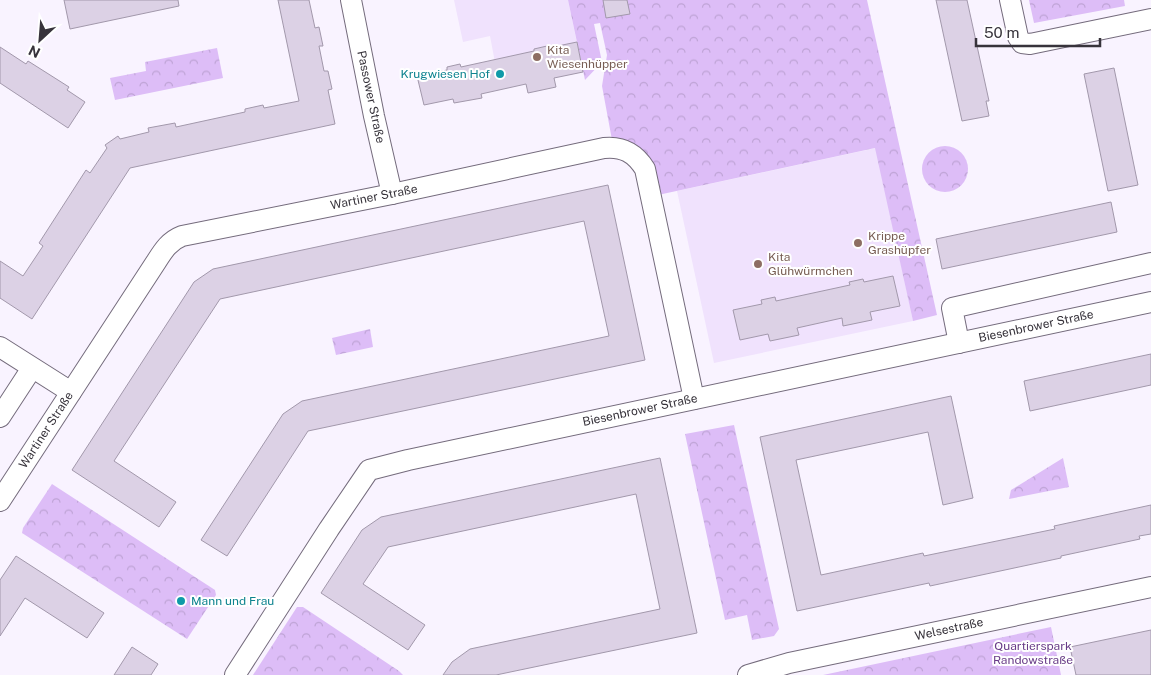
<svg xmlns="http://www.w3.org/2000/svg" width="1151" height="675" font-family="'Public Sans',sans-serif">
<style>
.built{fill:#f0e2fd}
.park{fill:url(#park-crowns)}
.building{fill:#dcd1e5;stroke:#a298ab}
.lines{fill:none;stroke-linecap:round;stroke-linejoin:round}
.minor-casing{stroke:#746b7c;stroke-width:22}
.minor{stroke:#fff;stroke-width:20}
.education-dot{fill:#8d6e63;stroke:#fff;stroke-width:2}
.culture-dot{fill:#0f9aa8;stroke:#fff;stroke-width:2}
.labels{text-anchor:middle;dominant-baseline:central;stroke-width:4;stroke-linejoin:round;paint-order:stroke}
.education-label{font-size:12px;fill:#785e54;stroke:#fff;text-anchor:start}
.culture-label{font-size:12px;fill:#0d838f;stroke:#fff;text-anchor:end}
.street-label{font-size:12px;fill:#37333b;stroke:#fff}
.park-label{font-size:12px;fill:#683b87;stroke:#fff}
</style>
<defs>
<pattern id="park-crowns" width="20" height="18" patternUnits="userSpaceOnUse" patternTransform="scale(1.25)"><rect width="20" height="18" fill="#ddbdf7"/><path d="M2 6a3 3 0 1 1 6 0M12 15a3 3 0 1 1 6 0" fill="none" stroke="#bea3d5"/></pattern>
</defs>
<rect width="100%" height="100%" fill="#f9f3ff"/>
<g class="built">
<path d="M454 0H568L583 72 500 89 490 36 463 42Z"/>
<path d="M876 148 913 321 714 363 677 191Z"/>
</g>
<g class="park">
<path d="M568 0H867L937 315 913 321 875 148 658 195 612 140 602 86 607 55 600 23 594 24 602 62 585 80Z"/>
<path d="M1029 0H1124L1125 6 1034 23Z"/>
<path d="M217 48 223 78 115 100 110 78 146 71 145 62Z"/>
<circle cx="945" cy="169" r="23"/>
<path d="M370 329 373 347 336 355 332 338Z"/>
<path d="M734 425 779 629 774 636 752 640 747 615 725 620 685 434Z"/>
<path d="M1063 458 1069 487 1009 499 1011 490Z"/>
<path d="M52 484 215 590 216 595 187 639 22 533 23 528Z"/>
<path d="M297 607H303L399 671 403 675H253Z"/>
<path d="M1051 627 1061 675H823Z"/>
</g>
<g class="building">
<path d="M64 0H178L179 6 70 29Z"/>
<path d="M278 0H309L315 28 319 27 323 46H319L324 71H328L332 89 328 90 335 124 130 168 32 319 0 298V261L23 276 43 246 39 243 86 170 90 173 107 148 105 145 118 136 120 139 149 132 148 128 175 123 176 127 245 112V109L263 105 264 108 299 101Z"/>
<path d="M603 0H627L630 14 606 18Z"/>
<path d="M936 0H967L989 101H986L989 116 962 121Z"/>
<path d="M577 42 583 72 554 78 556 87 528 93 526 84 481 94 482 98 454 103 453 99 424 105 417 76 447 70V67L460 64 461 67 534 51V49L547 46 548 48Z"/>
<path d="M0 47 26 64 28 61 69 87 67 90 85 102 68 128 0 83Z"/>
<path d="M1114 68 1138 185 1108 191 1084 74Z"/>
<path d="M608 185 645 360 308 431 227 556 201 540 283 414 302 401 609 336 584 221 220 299 114 461 176 502 159 527 72 470 194 282 213 269Z"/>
<path d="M1111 202 1117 232 942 269 936 239Z"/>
<path d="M893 276 900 306 870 312 872 320 843 326 842 318 797 328 799 335 770 341 768 334 740 340 733 310 762 304 761 300 775 297 776 301 850 285 849 282 863 279 864 282Z"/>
<path d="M1151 354V385L1030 411 1024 381Z"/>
<path d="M951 396 973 498 943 505 928 432 796 460 821 575 923 553 924 556 963 548 1055 529 1054 526 1151 505V534L1139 536 1140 539 1061 556V558L930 586 929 583 797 611 760 437Z"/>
<path d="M660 458 697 633 496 675H443L452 662 470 649 660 609 636 494 388 547 363 584 425 625 408 650 321 593 362 530 381 517Z"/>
<path d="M16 556 104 613 87 638 25 598 0 636V580Z"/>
<path d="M1151 630V675H1076L1070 647Z"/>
<path d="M132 647 158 664 151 675H114Z"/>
</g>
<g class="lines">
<defs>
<g id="minor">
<path d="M351 0 374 116 392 194"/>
<path d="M1010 0 1018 37 1022 43 1030 44 1151 19"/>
<path d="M959 343 952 308 1151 263"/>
<path d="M0 347 71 392"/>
<path d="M0 417 32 368"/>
<path d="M0 501 156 262C163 251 169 241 182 236L392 194 604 148C623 146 635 153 645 169L694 399"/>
<path d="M235 675 329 529 369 470 408 460 1151 302"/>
<path d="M748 675 789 663 1151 587"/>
</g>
</defs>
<use href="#minor" class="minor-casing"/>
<use href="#minor" class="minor"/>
</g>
<g class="education-dot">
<circle cx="537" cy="57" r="5"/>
<circle cx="858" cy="243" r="5"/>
<circle cx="758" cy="264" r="5"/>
</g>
<g class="culture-dot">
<circle cx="500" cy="74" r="5"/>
<circle cx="181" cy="601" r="5"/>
</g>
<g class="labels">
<g class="education-label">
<text x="547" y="50">Kita<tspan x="547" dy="14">Wiesenhüpper</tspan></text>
<text x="868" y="236">Krippe<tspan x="868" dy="14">Grashüpfer</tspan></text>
<text x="768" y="257">Kita<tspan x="768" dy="14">Glühwürmchen</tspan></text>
</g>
<g class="culture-label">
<text x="490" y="74">Krugwiesen Hof</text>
<text x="191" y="601" text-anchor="start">Mann und Frau</text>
</g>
<g class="street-label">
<text transform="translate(371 97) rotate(78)">Passower Straße</text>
<text transform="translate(374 197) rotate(-11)">Wartiner Straße</text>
<text transform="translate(1036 326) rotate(-12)">Biesenbrower Straße</text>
<text transform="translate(640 410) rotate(-12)">Biesenbrower Straße</text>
<text transform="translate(46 430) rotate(-57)">Wartiner Straße</text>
<text transform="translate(949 629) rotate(-12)">Welsestraße</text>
</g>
<g class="park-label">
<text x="1033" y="646">Quartierspark<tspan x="1033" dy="14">Randowstraße</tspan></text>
</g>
</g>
<g transform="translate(40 40) rotate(206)" stroke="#ffffff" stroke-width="4" paint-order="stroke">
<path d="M0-4L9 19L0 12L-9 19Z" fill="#37333b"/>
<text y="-8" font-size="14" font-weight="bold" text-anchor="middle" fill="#37333b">N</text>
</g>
<path d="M976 38v8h124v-8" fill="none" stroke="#37333b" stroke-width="2.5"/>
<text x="984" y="38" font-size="15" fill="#37333b" stroke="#ffffff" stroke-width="4" paint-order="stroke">50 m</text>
</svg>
